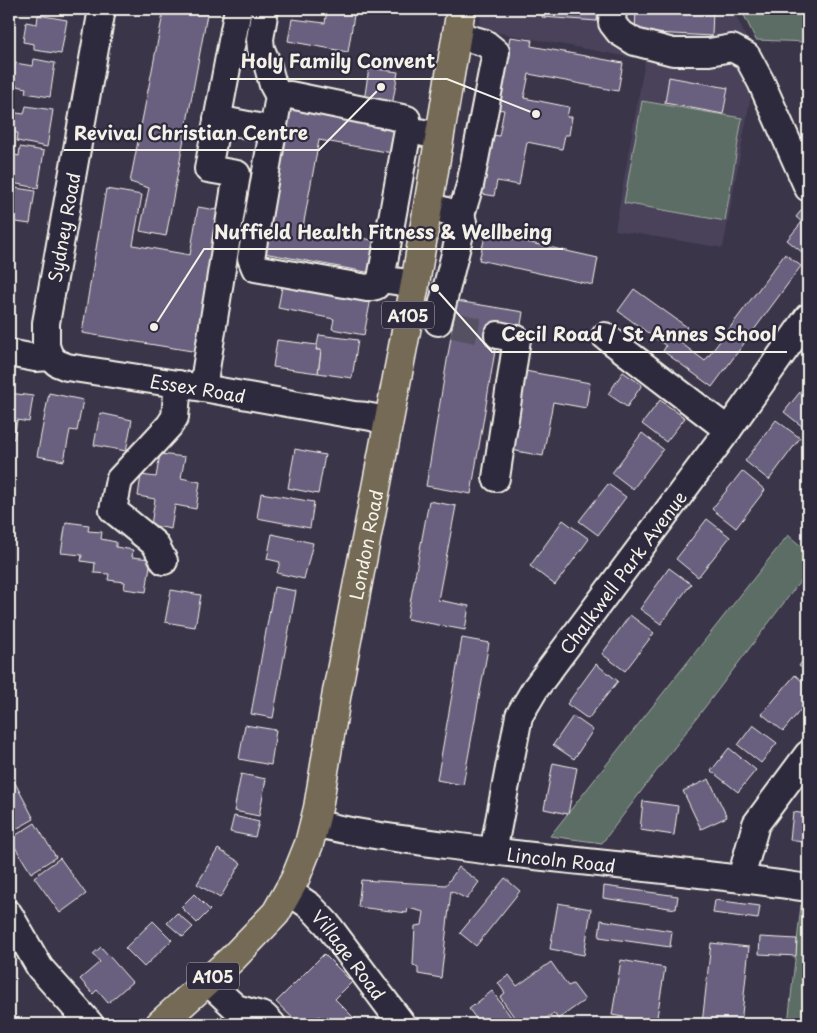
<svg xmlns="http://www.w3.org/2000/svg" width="817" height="1033" font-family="'Playpen Sans',sans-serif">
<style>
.built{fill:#49425a}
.green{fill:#5b6d65;stroke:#a8afa6}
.building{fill:#69617f;stroke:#f4f1e8}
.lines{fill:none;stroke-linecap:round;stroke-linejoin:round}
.minor-tunnel{stroke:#575162;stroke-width:26;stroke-dasharray:26 13;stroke-linecap:butt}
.minor-casing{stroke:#f4f1e8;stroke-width:30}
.major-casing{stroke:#f4f1e8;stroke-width:31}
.minor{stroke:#2f2a3d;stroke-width:26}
.major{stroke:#746b55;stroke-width:28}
.labels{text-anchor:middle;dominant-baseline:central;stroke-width:4.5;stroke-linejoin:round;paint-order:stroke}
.shield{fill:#2f2a3d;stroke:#b9b5b5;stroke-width:1}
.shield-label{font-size:16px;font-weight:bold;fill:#f4f1e8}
.street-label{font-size:18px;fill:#f4f1e8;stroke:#2f2a3d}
.leader{fill:none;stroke:#f4f1e8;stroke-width:2}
.callout-dot{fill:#f4f1e8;stroke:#2f2a3d;stroke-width:2}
.callout-label{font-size:19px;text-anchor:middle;font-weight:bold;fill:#f4f1e8;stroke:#2f2a3d;stroke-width:4.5;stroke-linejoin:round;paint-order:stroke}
</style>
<rect width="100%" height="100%" fill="#3b354a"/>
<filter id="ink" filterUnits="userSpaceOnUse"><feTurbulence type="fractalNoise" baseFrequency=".02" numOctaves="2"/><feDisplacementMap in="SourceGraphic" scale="10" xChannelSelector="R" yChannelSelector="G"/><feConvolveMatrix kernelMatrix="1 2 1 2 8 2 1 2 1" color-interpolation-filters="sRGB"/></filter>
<g filter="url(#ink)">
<path class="built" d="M482 9H733L757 62 723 248 615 230 645 60 479 29Z"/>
<g class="green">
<path d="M741 9H808V42L756 40Z"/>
<path d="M642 101 742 118 725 221 624 203Z"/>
<path d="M788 535 808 552V571L602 843 550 836Z"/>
<path d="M801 905 808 906V1024H788Z"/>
</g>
<g class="building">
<path d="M164 9H208L166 236 140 231 149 188 130 182Z"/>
<path d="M327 9H355L348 52 288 41 292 19 325 23Z"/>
<path d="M542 9H598L597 21 542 17Z"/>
<path d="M636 9H713L712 36 635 32Z"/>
<path d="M38 15 67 20 61 54 34 50V44L23 42 26 22 37 24Z"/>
<path d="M510 37 532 40 531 46 623 63 618 91 529 74 524 98 569 107 567 117H572L569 135H565L562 149 527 142 519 185 497 181 494 196 477 193 488 134 499 136 504 110 496 109Z"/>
<path d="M34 59 55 63 50 97 25 93 26 88 12 85 15 63 33 66Z"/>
<path d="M369 68 398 72 392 106 364 101Z"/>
<path d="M669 77 728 88 723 114 665 103Z"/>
<path d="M292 101 404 121 398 154 319 140 303 227 383 242 377 274 264 253Z"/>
<path d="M26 106 53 110 47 147 17 141 18 133 9 132V112L24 114Z"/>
<path d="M20 147 44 151 38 188 12 183 13 176 9 175V154L19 156Z"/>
<path d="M16 188 35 191 30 224 9 221 11 210 9 209V193L14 194Z"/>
<path d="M106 189 142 195 133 245 190 255 198 207 222 211 198 352 82 333Z"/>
<path d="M804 207 808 210V257L787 240 802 222 796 217Z"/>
<path d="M486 233 598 258 593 285 479 260Z"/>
<path d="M785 254 801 266 712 387 663 351 666 346 618 311 634 289 687 327 677 340 705 361Z"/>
<path d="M283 282 371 298 364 335 332 329 334 319 278 308Z"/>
<path d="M9 285 13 286 9 313Z"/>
<path d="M457 301 523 312 520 331 499 327 471 494 426 486Z"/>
<path d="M319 335 358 340 352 378 318 373 321 350H316Z"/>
<path d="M277 340 317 345 316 350H321L318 373 273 367Z"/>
<path d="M525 371 590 383 586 408 553 402 543 456 511 450Z"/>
<path d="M623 372 642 385 627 407 608 394Z"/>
<path d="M808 382V431L784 412Z"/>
<path d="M9 393 33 396 29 422 17 420 14 439 9 438Z"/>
<path d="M49 393 83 400 77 431 70 430 64 461 37 456Z"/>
<path d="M660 400 685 418 666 442 642 424Z"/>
<path d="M100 413 132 420 126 451 94 445Z"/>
<path d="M776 420 800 438 769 480 745 461Z"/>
<path d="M642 433 663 449 633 489 612 473Z"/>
<path d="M295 449 325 455 318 494 288 488Z"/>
<path d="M160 454 185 457 181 478 200 482 196 509 175 505 171 529 151 525 155 499 138 496 141 475 156 477Z"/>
<path d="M742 471 765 490 736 528 712 509Z"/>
<path d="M608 484 626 497 598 535 579 521Z"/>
<path d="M261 493 314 502 310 528 257 518Z"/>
<path d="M429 501 456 506 438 600 469 606 465 630 407 619Z"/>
<path d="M707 519 730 537 698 577 676 559Z"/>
<path d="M563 520 589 539 555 585 530 566Z"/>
<path d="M66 522 89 525 88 531 102 532 101 539 116 542V547L133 550 132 557 151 559 146 592 124 589 125 582 108 580 109 574 94 573 95 563 81 561 82 555 61 553Z"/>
<path d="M272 534 313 543 304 579 277 573 280 562 267 559Z"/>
<path d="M669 568 691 584 661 624 640 609Z"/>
<path d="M274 587 296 591 273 718 251 714Z"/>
<path d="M171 590 201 595 195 627 165 622Z"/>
<path d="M630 615 654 633 625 671 602 654Z"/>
<path d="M462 638 489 643 463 785 437 780Z"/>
<path d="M808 653V672L799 666Z"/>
<path d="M596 664 618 681 588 719 567 704Z"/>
<path d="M795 675 808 686V701L783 731 762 714Z"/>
<path d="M573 716 593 730 574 759 553 745Z"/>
<path d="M245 725 276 730 271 765 239 759Z"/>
<path d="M753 725 777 743 761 763 738 745Z"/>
<path d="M729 748 756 770 738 792 711 771Z"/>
<path d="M553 763 577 768 568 814 544 809Z"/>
<path d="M241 774 266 779 259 816 234 811Z"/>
<path d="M709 779 727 817 701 829 683 791Z"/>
<path d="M14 781 34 819 9 833V784Z"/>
<path d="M643 801 678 806 674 835 640 830Z"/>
<path d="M793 812 807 814 806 821 808 822V843L790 840Z"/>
<path d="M234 816 259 822 255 837 230 832Z"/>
<path d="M35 823 56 857 31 873 10 839Z"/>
<path d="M218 849 241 863 220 898 197 884Z"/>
<path d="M60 858 86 894 60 913 34 877Z"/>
<path d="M459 867 479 882 467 899 451 891 441 978 418 974V967L413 965 415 926 422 925 424 912 408 908 407 913 358 907 361 880 446 885Z"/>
<path d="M505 878 520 891 476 946 460 933Z"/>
<path d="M604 886 678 896 676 909 603 898Z"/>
<path d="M194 894 210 910 197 923 181 907Z"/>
<path d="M715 900 760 906 758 919 713 913Z"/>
<path d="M558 903 591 909 584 955 550 949Z"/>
<path d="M177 913 193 927 183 937 167 923Z"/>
<path d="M601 920 672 931 670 947 599 937Z"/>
<path d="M153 921 172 940 144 967 125 948Z"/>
<path d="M760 937 797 939 796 956 759 954Z"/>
<path d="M711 943 749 947 741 1024H702Z"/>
<path d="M101 947 132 982 108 1003 97 990 93 994 80 979 100 962 93 954Z"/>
<path d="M324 954 352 982 335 999 360 1024H327L319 1016 311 1024H299L276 1002Z"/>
<path d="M621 960 665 968 656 1023 612 1015Z"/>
<path d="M551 962 568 986 573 984 585 1000 558 1019 554 1013 538 1024H519L500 997 505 993 498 983 509 975 517 986Z"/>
<path d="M492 991 511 1017 501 1024H480L469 1009Z"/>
<path d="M53 1019 58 1024H47Z"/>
</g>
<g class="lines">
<path class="minor-tunnel" d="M453 325 498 335"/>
<defs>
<g id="minor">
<path d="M265 9 260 39 261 49 267 63 273 85 279 96"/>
<path d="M613 9 612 23 619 32 635 42 673 52H709L732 48 747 56 761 82 808 188"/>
<path d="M457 35 485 43 496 52 470 185 461 215"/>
<path d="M217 119 258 127"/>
<path d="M428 206 461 215 463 222 438 322"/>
<path d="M381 279 408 130"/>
<path d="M415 284 381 279 376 286 367 288 255 268 251 258 279 96 290 95 407 119 408 130 440 136"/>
<path d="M605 336 728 430"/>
<path id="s1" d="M9 353 35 358 50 357 57 363 67 367 203 388 354 415C367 415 377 417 388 424"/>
<path id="s2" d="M50 357 46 346V323L102 9"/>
<path d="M203 388 237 174 208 169 238 9"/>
<path d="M496 478 517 339 498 335"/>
<path d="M164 561 155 544 113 510 119 480 169 426 175 417 178 384"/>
<path id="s3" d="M314 823C357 834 402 839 446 845 566 862 688 870 808 888"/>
<path id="s4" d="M493 852 519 716 535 689 728 430 808 317"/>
<path d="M741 878 756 824 808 754"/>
<path id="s5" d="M288 891 310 906 327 924 402 1024"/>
<path d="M9 914 40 968 90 1024"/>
<path d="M207 981 236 1008 264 1016 272 1024"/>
</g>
<g id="major">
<path id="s6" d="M160 1024 233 958 276 913 295 879 309 844 318 808 337 692 415 284 461 9"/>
</g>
</defs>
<use href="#minor" class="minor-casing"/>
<use href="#major" class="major-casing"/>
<use href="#minor" class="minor"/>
<use href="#major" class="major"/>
</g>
</g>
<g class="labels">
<g class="shield">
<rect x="382" y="301.5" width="52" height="27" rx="4"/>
<rect x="187" y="962.5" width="52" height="27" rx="4"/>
</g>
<g class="shield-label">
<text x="408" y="315">A105</text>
<text x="213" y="976">A105</text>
</g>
<g class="street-label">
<text stroke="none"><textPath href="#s2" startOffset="132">Sydney Road</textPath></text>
<text stroke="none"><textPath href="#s1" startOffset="194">Essex Road</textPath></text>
<text stroke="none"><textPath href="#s6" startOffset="542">London Road</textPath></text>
<text stroke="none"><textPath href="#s4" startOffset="316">Chalkwell Park Avenue</textPath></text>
<text stroke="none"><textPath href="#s3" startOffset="250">Lincoln Road</textPath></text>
<text stroke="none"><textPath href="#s5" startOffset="89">Village Road</textPath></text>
</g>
</g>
<path class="leader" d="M536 114L447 79H230M381 87L319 150H64M154 327L204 249H563M435 288L492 352H787"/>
<g class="callout-dot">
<circle cx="536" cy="114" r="5"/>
<circle cx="381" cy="87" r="5"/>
<circle cx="154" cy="327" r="5"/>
<circle cx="435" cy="288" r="5"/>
</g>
<g class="callout-label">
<text x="338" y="68">Holy Family Convent</text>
<text x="191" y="140">Revival Christian Centre</text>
<text x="383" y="239">Nuffield Health Fitness &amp; Wellbeing</text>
<text x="639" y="341">Cecil Road / St Annes School</text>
</g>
<rect width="817" height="1033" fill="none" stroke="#2f2a3d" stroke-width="30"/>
<rect x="15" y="15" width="787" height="1003" fill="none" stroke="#f4f1e8" stroke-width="2" filter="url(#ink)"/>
</svg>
